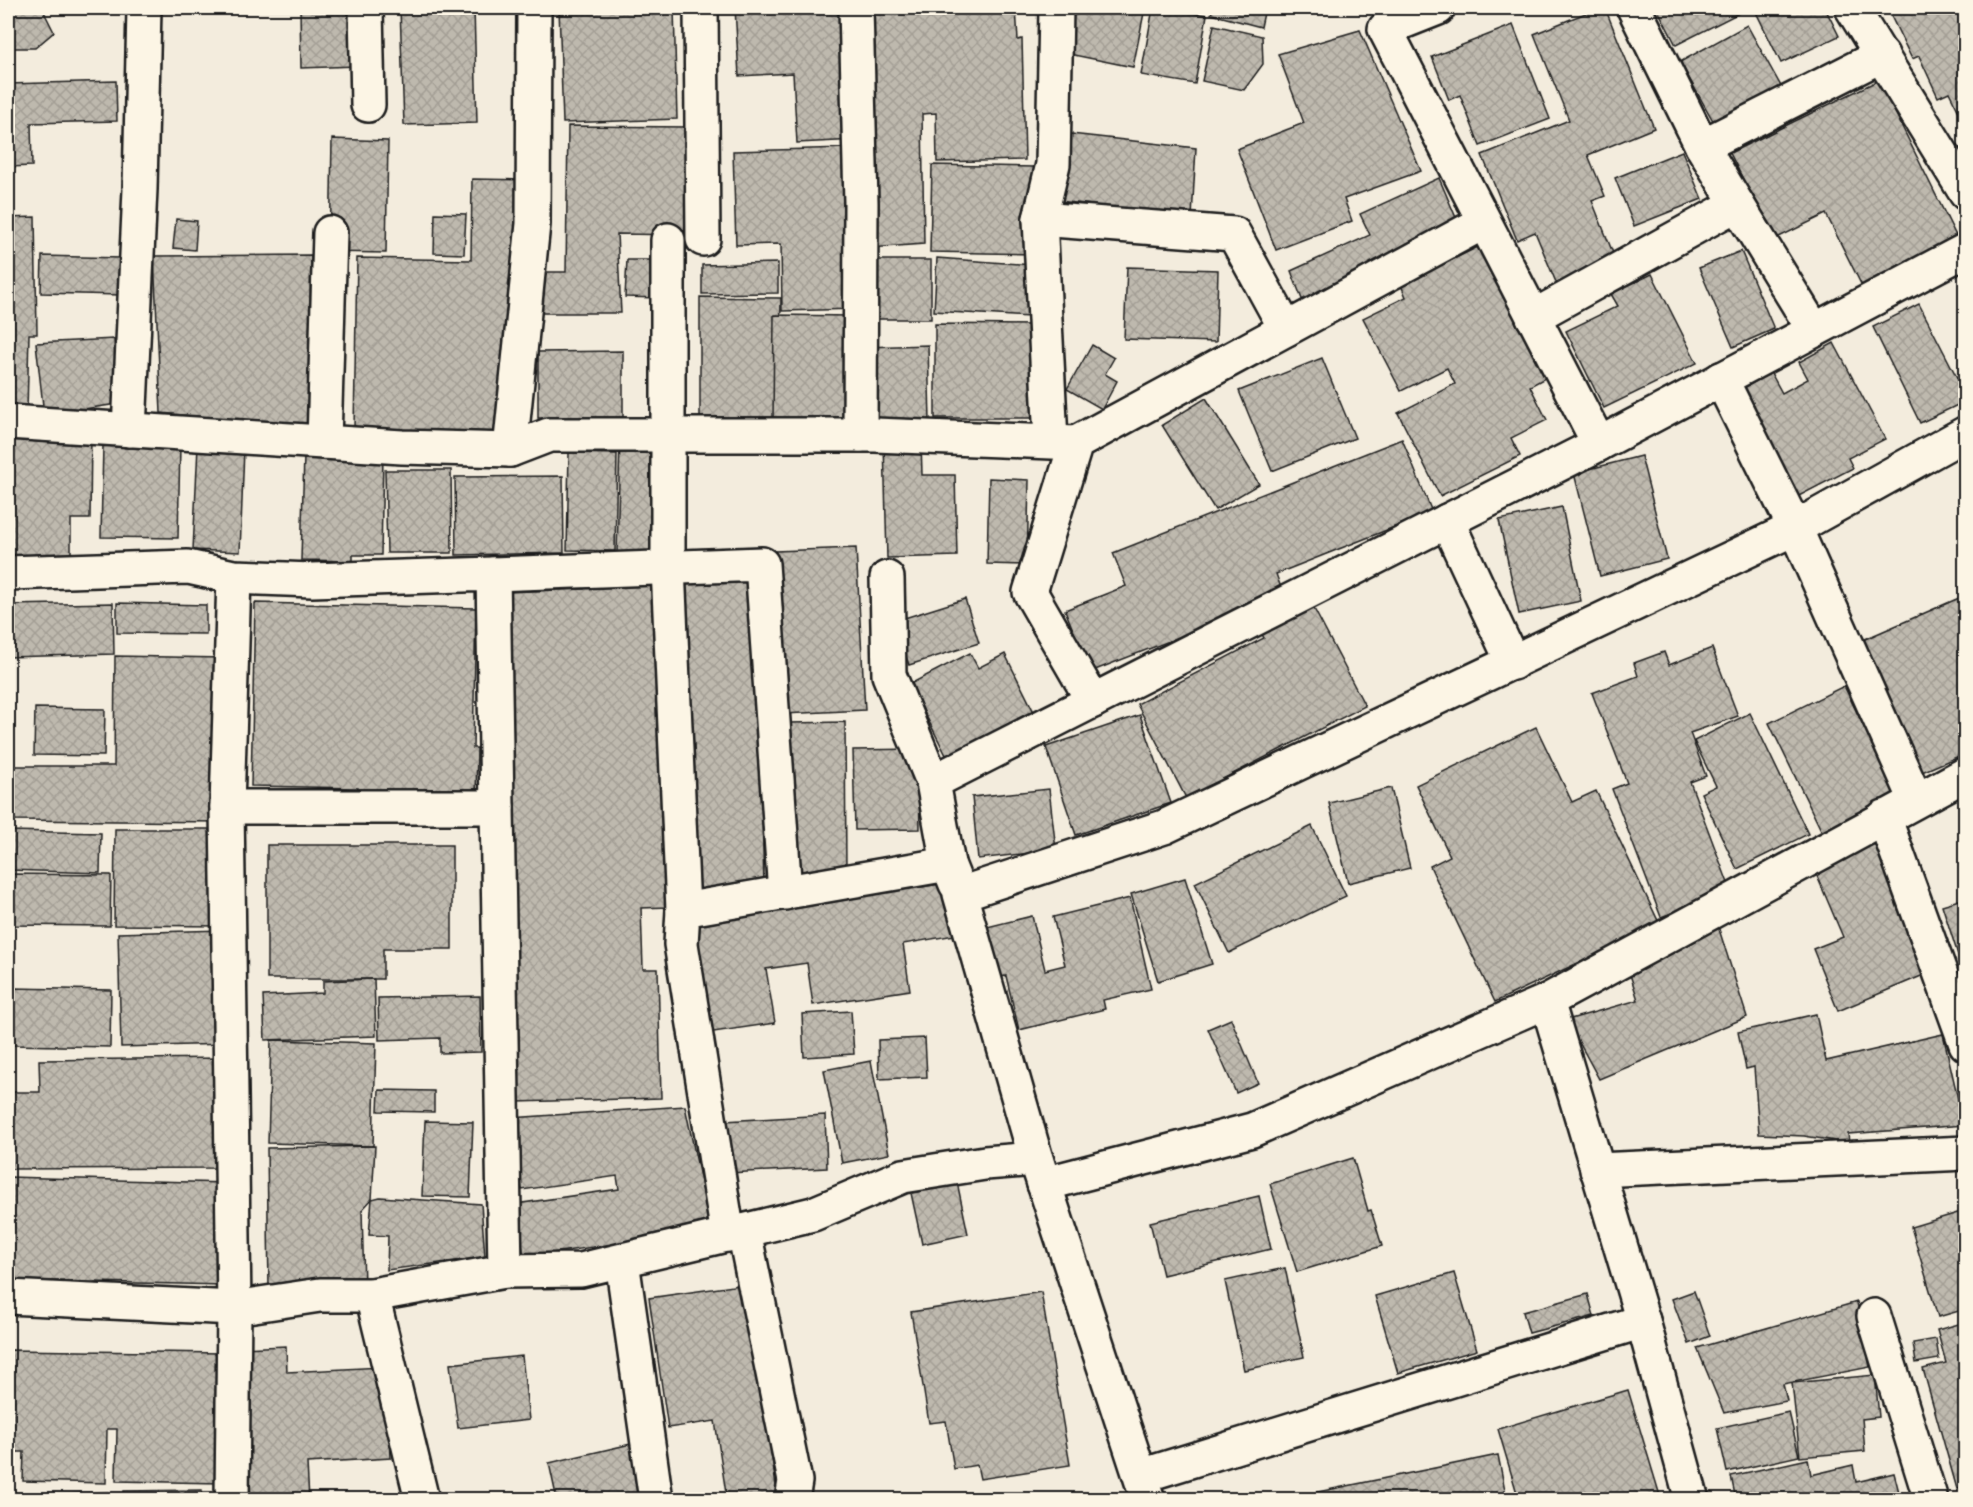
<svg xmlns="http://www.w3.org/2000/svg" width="1973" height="1507" font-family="'Balsamiq Sans',sans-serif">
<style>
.building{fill:url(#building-cross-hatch);stroke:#1c1c1c;stroke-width:1.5}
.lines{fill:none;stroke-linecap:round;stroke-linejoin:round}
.street-casing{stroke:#1c1c1c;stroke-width:38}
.street{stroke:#fcf5e5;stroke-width:33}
</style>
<defs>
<pattern id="building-cross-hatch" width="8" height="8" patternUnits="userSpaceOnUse" patternTransform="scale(1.5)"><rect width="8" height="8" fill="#beb9ae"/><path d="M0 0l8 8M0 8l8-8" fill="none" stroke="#a39e95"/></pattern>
</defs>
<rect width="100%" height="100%" fill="#f3ecdd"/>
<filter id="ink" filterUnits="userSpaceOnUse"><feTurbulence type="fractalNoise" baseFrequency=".0167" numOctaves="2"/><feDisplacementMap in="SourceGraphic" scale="12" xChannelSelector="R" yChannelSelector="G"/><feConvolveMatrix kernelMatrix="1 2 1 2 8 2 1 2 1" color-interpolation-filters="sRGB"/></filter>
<g filter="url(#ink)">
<g class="building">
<path d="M8 8H44L45 14 54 32 35 48H8Z"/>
<path d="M300 8H355L357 66 301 68Z"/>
<path d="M400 8H474L477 123 404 125Z"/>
<path d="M559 8H674L677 119 563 123Z"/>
<path d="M735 8H850L857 140 797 143 793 73 739 76Z"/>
<path d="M863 8H1016L1018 40 1022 39 1025 160 937 162 936 113 922 114 924 244 870 248Z"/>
<path d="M1067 8H1145L1133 67 1059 52Z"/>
<path d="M1153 8 1207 15 1195 84 1141 75Z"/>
<path d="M1213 8H1265L1261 27 1211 14Z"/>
<path d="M1598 8H1605L1654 128 1588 155 1605 196 1592 201 1617 263 1558 287 1535 232 1517 240 1482 155 1569 120 1534 34Z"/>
<path d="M1657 8H1741L1743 11 1676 45Z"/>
<path d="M1754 8H1825L1839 36 1781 63Z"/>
<path d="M1887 8H1966V126L1949 92 1938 97 1919 56 1912 59Z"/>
<path d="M1214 25 1262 36 1263 64 1244 90 1202 81Z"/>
<path d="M1513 25 1550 119 1480 146 1460 95 1449 100 1432 57Z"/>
<path d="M1747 25 1783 90 1716 126 1680 62Z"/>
<path d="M1360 30 1421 171 1344 199 1352 221 1276 250 1237 149 1304 123 1278 54Z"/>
<path d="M1879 80 1958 240 1862 286 1826 214 1773 240 1730 153Z"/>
<path d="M116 81 117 121 31 123 32 166 8 167V84Z"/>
<path d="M568 126 692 127 691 235 617 234 621 313H536L537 272H566Z"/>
<path d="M1062 133 1196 148 1192 217 1059 201Z"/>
<path d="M332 139 388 141 386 253 330 252Z"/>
<path d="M848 148 856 309 782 311 781 244 736 245 733 151Z"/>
<path d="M1682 151 1702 199 1634 226 1615 178Z"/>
<path d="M932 165 1034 167 1032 254 930 252Z"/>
<path d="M1439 178 1460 227 1305 307 1291 271 1370 235 1360 214Z"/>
<path d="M472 179 528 180 496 440 354 429 357 258 471 260Z"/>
<path d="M435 213 466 214 464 254 434 253Z"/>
<path d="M35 217 37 334H29L27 411 8 409V218Z"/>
<path d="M176 219 197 221 195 250 173 248Z"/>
<path d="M1480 246 1547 377 1530 386 1547 420 1511 438 1520 456 1440 496 1398 413 1455 384 1447 368 1401 391 1363 318 1406 297 1401 285Z"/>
<path d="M1741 251 1774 329 1733 347 1699 268Z"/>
<path d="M311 255 308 427 161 413 154 256Z"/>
<path d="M42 256 121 258 120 295 41 293Z"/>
<path d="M937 258 1033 265 1029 317 934 311Z"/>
<path d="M627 260H659L658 298 625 297Z"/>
<rect x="862" y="260" width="69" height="59"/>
<path d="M778 263V293L702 294V265Z"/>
<path d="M1127 267 1218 270 1216 342 1124 339Z"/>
<path d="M1652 274 1697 363 1604 408 1566 331 1618 306 1611 294Z"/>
<path d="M700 297 781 298 779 442 700 441Z"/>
<path d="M1919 304 1966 395V401L1920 423 1873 327Z"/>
<path d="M774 315 852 316 850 423 773 422Z"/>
<path d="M935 324 1035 325 1034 418H935Z"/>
<path d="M114 339 117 404 44 415 36 343Z"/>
<path d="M1834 343 1885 439 1848 458 1853 468 1795 498 1738 391 1771 373 1782 393 1808 379 1799 362Z"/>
<path d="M928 345 930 422 867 424 864 347Z"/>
<path d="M1092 345 1114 358 1105 374 1117 381 1102 409 1067 389Z"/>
<path d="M623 351V418H538V352Z"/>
<path d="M1322 358 1355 438 1272 471 1239 391Z"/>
<path d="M1206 398 1259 484 1215 510 1162 425Z"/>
<path d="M8 432 91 434 90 519H71V558L8 557Z"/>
<path d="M1402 439 1432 512 1276 574 1284 596 1090 672 1065 610 1126 586 1113 553Z"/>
<path d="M921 441 922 475H955L957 556 887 558 884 443Z"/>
<path d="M620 442 659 443 657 554 617 553Z"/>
<path d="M103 445 180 446 178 538 101 537Z"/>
<path d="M198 446 244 449 240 552 193 550Z"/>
<path d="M569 453 617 454 615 551 567 550Z"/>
<path d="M304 455 383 456 381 555H353V561L301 560Z"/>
<path d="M1641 456 1667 559 1600 576 1574 473Z"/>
<path d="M385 470H451L452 553H387Z"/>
<path d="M563 476 564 553 456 555 455 477Z"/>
<path d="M989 478 1029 480 1027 565 987 564Z"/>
<path d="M1562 507 1581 601 1519 614 1499 520Z"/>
<path d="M856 548 865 710 783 714 775 551Z"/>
<path d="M755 569 764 885 691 891 679 573Z"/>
<path d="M659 583 668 907 641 908 643 969H658L661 1098 516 1102 504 592 584 589V585Z"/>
<path d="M1966 595V753L1915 775 1856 643Z"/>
<path d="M965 599 979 643 909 665 895 621Z"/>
<path d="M113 603 114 654 8 657V605Z"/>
<path d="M117 603 206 605V634L117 633Z"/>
<path d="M255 603 476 608 473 748H477L476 800 358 798V788L251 786Z"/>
<path d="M1311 603 1365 706 1186 798 1137 704 1264 638 1259 629Z"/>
<path d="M1712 648 1738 716 1690 733 1706 776 1690 782 1731 891 1661 917 1612 789 1627 783 1592 693 1638 676 1634 663 1664 652 1669 665Z"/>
<path d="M970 653 978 668 1005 654 1037 718 950 763 910 684Z"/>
<path d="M115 656 224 658 223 822 8 820V766H114Z"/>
<path d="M1844 686 1899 799 1824 836 1769 723Z"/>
<path d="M35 708 105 709 104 756 34 755Z"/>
<path d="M1750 713 1808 834 1737 869 1701 793 1716 786 1694 741Z"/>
<path d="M1140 715 1171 803 1076 835 1046 747Z"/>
<path d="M845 722 846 873H791L789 723Z"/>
<path d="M1536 727 1572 802 1596 791 1661 927 1582 965 1580 962 1495 1002 1430 866 1450 856 1416 785Z"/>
<path d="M918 749 920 829 855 830 853 750Z"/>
<path d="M1391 788 1410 868 1348 883 1329 803Z"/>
<path d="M1049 789 1056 850 978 859 972 797Z"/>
<path d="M1312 826 1346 896 1229 953 1195 883Z"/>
<path d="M115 829H222L220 926 114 925Z"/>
<path d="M8 831 101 833 100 873 8 870Z"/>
<path d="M1877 843 1904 907 1898 909 1926 974 1838 1011 1813 949 1843 937 1814 869Z"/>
<path d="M267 845H452V949H383V979H267Z"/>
<path d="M8 874 111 875 110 926 8 925Z"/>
<path d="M1185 878 1212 964 1158 981 1131 894Z"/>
<path d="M947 883 955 935 903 944 910 990 813 1005 807 963 766 969 775 1023 707 1033 689 922Z"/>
<path d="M1130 898 1151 989 1103 1000 1105 1009 1019 1030 1006 976 996 978 983 928 1032 916 1045 970 1065 965 1053 917Z"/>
<path d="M1966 898V980L1942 905Z"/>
<path d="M1717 923 1747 1017 1599 1079 1567 1020 1638 1000 1629 971Z"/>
<path d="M223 930 226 1044 121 1047 118 933Z"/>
<path d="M374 979 376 1036 265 1040 263 996 323 993V981Z"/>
<path d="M12 988 111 990 110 1047 11 1045Z"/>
<path d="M480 996 481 1052 440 1053V1038L379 1040 378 998Z"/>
<path d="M851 1011 854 1054 804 1057 802 1014Z"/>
<path d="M1816 1014 1826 1061 1943 1034 1964 1125 1848 1134 1849 1143 1804 1136 1759 1134 1754 1067 1746 1069 1738 1032Z"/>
<path d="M1231 1019 1258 1083 1236 1093 1208 1029Z"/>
<path d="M925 1038 927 1077 879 1079 878 1040Z"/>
<path d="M271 1040 376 1043 373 1146 268 1143Z"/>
<path d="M225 1058 226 1168 8 1169V1092H40L39 1060Z"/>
<path d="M871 1061 889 1154 842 1163 824 1070Z"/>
<path d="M379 1090 434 1091V1112L378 1111Z"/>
<path d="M685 1106 711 1230 524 1257 516 1204 619 1189 617 1176 522 1190 511 1118Z"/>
<path d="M825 1115 827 1168 728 1173 725 1121Z"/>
<path d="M425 1121 473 1122 470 1197 422 1196Z"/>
<path d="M375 1146 372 1199 362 1210 364 1287 269 1289 267 1148Z"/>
<path d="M1353 1158 1368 1211 1371 1210 1382 1246 1297 1272 1270 1184Z"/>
<path d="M8 1177 226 1183 223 1285 8 1280Z"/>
<path d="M957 1182 968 1234 922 1244 911 1193Z"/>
<path d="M1259 1196 1271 1249 1163 1275 1150 1222Z"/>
<path d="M380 1197 481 1204 485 1257 387 1270 388 1236 369 1235 372 1199Z"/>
<path d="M1961 1212 1966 1226V1309L1938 1317 1911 1227Z"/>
<path d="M1285 1268 1304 1357 1244 1370 1225 1281Z"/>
<path d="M1454 1273 1477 1350 1398 1373 1375 1296Z"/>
<path d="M747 1284 778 1500H727L715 1421 668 1428 649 1298Z"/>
<path d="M1694 1291 1710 1336 1689 1344 1672 1299Z"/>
<path d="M1041 1292 1070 1465 980 1479 977 1465 954 1469 946 1421 929 1423 911 1312Z"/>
<path d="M1588 1294 1594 1316 1529 1333 1523 1312Z"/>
<path d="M1857 1302 1870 1367 1783 1384 1787 1401 1724 1413 1697 1348Z"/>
<path d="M1966 1322V1487L1957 1489 1923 1369 1946 1363 1937 1330Z"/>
<path d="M1936 1339 1939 1359 1916 1363 1913 1343Z"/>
<path d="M286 1346 287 1372 382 1367 389 1416 391 1458 307 1463 309 1500H251L242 1348Z"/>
<path d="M8 1350 223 1353 221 1483 116 1481 117 1429H107L106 1483 23 1481 24 1452H8Z"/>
<path d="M522 1356 529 1420 458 1428 450 1364Z"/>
<path d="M1875 1375 1879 1417 1862 1419 1865 1451 1800 1457 1792 1383Z"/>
<path d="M1628 1390 1661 1499 1519 1500 1498 1429Z"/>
<path d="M1789 1412 1799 1456 1727 1472 1717 1428Z"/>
<path d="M631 1444 643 1500H557L549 1463Z"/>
<path d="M1498 1455 1507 1500H1279Z"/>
<path d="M1808 1459 1811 1475 1853 1465 1856 1482 1894 1473 1901 1500H1736L1731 1476Z"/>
<path d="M202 1490V1500H124V1491Z"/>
<path d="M109 1492V1500H23V1496Z"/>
</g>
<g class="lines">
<defs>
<g id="street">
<path d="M366 8 368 105"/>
<path d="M701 8 703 239"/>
<path d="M856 8 861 203 860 435"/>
<path d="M1852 8 1966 193"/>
<path d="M1702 146 1882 55"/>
<path d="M1737 204 1814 330"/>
<path d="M1040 219 1234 234 1286 329"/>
<path d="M668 240V567L683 910"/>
<path d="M1533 317 1737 204 1702 146 1634 8"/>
<path d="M1721 379 1795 528 1916 800"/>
<path d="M8 422 402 447 510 450 549 435H875L1076 443"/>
<path d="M129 430 140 189 144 8"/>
<path d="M1051 441 1040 219 1053 164 1056 8"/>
<path d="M324 442 330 233"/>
<path d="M1599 444 1966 250"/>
<path d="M510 450 533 224 534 8"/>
<path d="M1447 521 1513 663"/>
<path d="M8 573 188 567 234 577 312 580 493 574 505 1271 372 1295H320L234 1308 8 1297"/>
<path d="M493 574 762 564 785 893"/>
<path d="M887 578 889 675 933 782"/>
<path d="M1093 701 1030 592 1076 443 1484 222"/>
<path d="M227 807H497"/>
<path d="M1884 817 1966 1044"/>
<path d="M948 864 933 782 1599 444 1385 29 1438 8"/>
<path d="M1597 1170 1966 1153"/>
<path d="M1044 1184 1252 1130 1547 1001"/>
<path d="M744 1231 795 1481 792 1500"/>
<path d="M728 1235 681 944 683 910 948 864 956 884"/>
<path d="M622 1261 656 1500"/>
<path d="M505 1271 581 1270 813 1214 903 1176 985 1163 1036 1159"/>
<path d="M372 1295 422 1500"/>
<path d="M1874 1316 1931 1500"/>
<path d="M1141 1476 1643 1321"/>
<path d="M232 1500 234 1308 227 807 234 577"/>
<path d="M1148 1500 1036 1159 960 894 1164 827 1795 528 1966 433"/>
<path d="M1692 1500 1643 1321 1547 1001 1966 774"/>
</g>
</defs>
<use href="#street" class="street-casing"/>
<use href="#street" class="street"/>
</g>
</g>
<rect width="1973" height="1507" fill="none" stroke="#fcf5e5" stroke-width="30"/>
<rect x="15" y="15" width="1943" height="1477" fill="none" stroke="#1c1c1c" stroke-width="2" filter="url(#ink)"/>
</svg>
